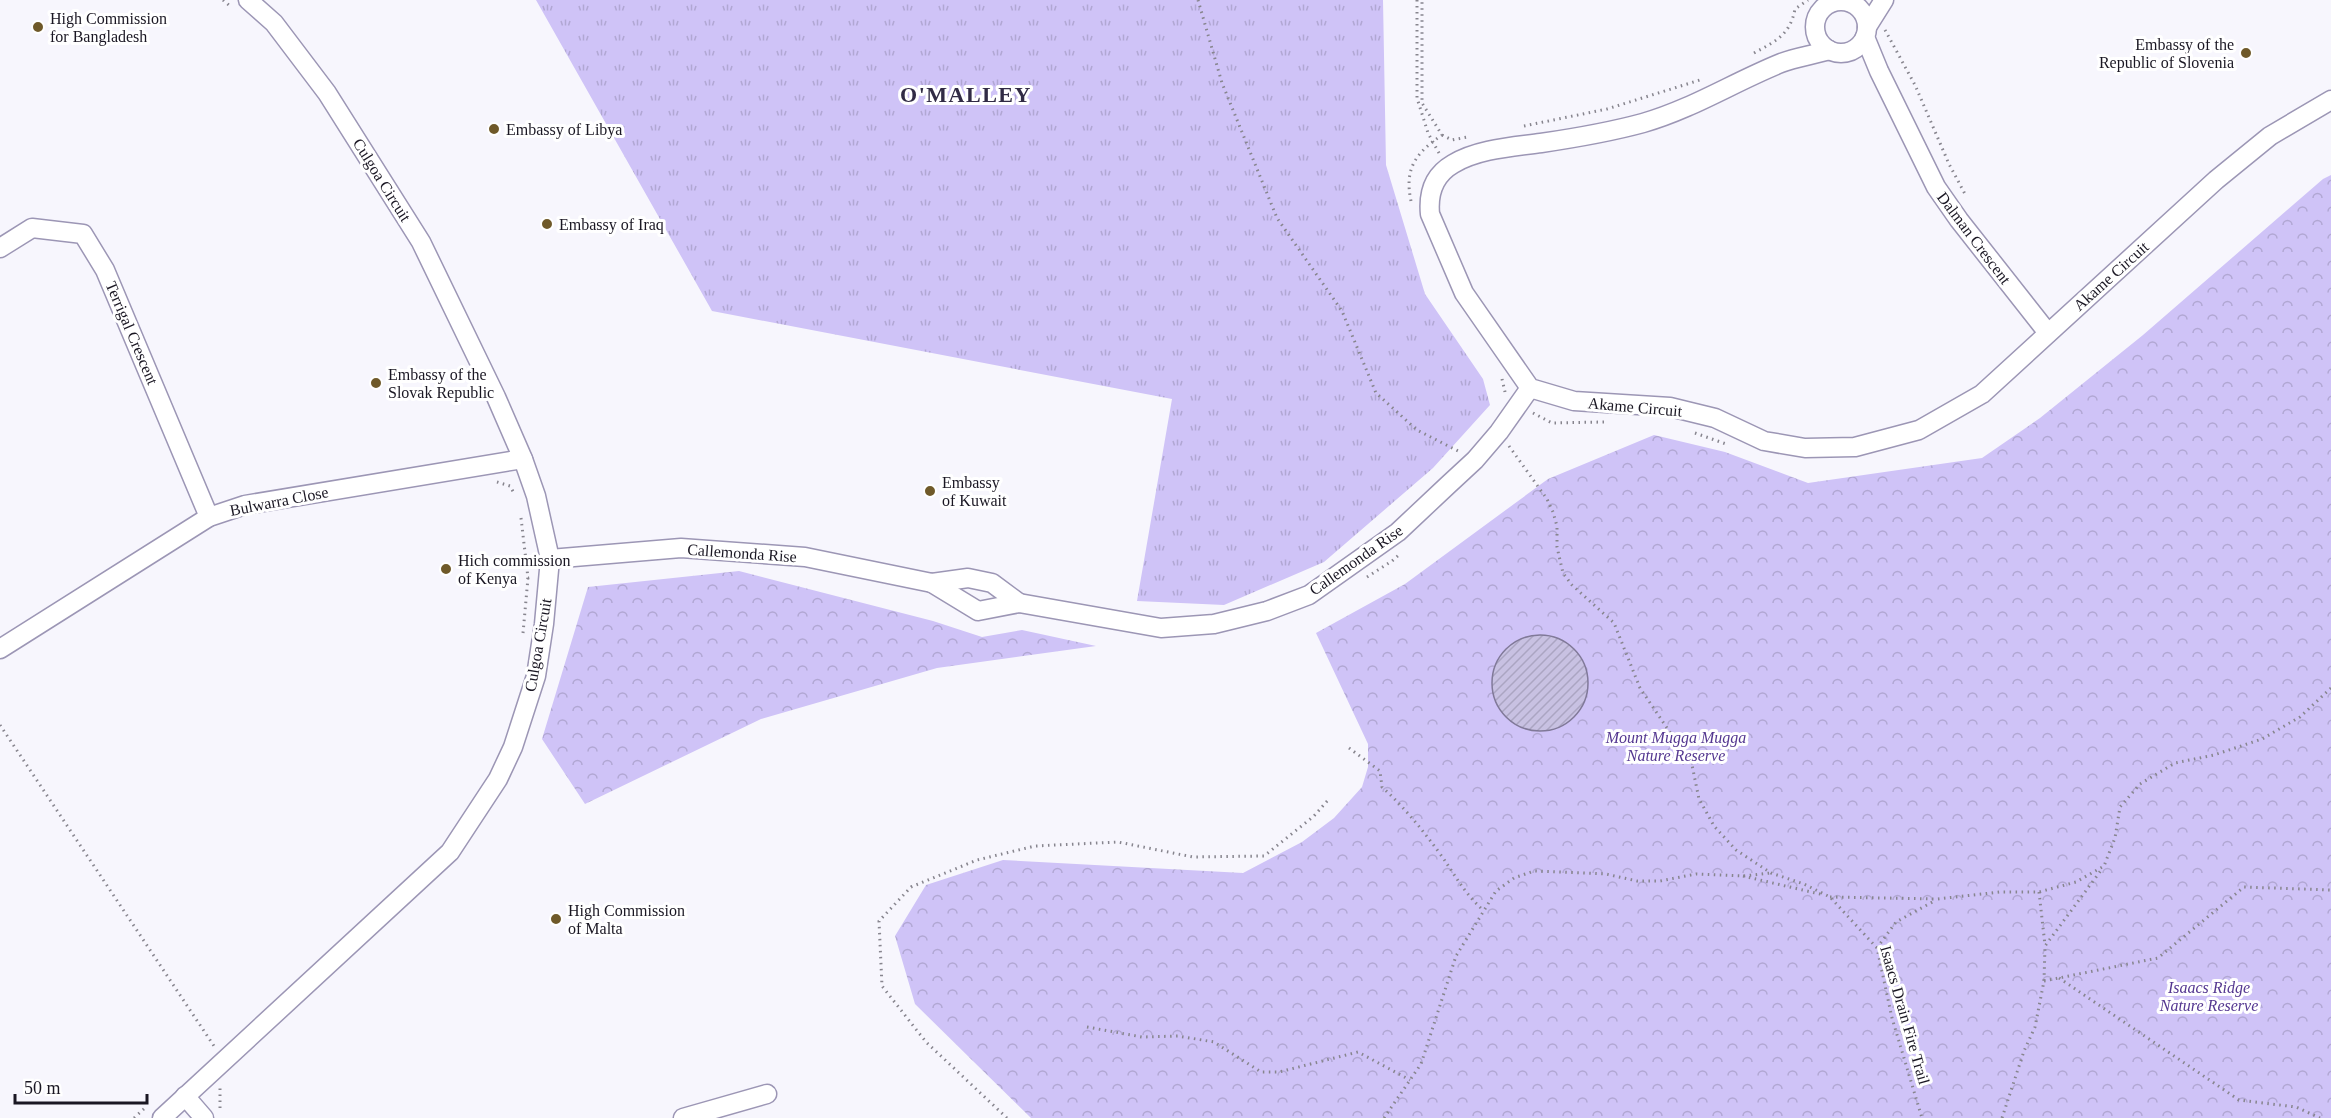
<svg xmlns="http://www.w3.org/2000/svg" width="2331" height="1118" font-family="Georgia,serif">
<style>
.grass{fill:url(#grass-tufts)}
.forest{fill:url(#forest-crowns)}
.building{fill:url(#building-hatch);stroke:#807998;stroke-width:1.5}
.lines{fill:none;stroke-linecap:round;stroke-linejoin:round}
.minor-casing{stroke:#9c96b5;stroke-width:21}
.path{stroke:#87858e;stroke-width:3;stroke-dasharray:1.5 4.5;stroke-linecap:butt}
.minor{stroke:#fff;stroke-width:18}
.poi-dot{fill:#6f5929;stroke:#fff;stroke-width:2}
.labels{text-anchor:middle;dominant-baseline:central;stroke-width:6;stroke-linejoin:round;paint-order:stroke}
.poi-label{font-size:16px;fill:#1a1723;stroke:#fff;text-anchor:start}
.street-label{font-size:16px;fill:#1a1723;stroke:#fff}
.park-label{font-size:16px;font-style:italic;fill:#543790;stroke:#fff}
.district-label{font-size:22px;font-weight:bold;letter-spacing:1.5px;fill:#312b45;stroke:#fff}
</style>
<defs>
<pattern id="grass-tufts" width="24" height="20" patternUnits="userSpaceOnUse" patternTransform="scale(1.5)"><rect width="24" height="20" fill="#cfc3f7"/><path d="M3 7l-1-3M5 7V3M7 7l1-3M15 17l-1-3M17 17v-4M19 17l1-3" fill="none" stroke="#b1a7d3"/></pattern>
<pattern id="forest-crowns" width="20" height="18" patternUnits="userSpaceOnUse" patternTransform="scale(1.5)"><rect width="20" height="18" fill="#cfc3f7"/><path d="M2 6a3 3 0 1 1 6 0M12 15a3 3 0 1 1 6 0" fill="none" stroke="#b1a7d3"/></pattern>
<pattern id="building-hatch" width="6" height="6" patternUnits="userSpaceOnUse" patternTransform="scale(1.5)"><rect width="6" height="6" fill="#c8c1e2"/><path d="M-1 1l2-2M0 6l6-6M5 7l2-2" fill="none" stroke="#aba5c2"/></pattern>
</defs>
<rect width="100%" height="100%" fill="#f7f6fd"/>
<path class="grass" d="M536 0H1383L1386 165 1425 294 1483 379 1490 405 1433 468 1324 562 1224 605 1137 601 1172 399 712 311Z"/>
<g class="forest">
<path d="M2331 175V1118H1031L915 1004 895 936 926 885 1003 860 1243 873 1302 842 1334 818 1362 787 1368 767V744L1316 633 1405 584 1548 479 1654 435 1725 452 1808 483 1982 458 2040 418 2143 335 2323 179Z"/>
<path d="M739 571 933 621 982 637 1022 630 1096 646 937 668 761 719 585 804 542 739 588 587Z"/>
</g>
<circle class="building" cx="1540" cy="683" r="48"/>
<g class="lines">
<defs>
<g id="minor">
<circle cx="1841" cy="27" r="26"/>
<path d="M1867 27 1884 0"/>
<path d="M1865 37 1879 71 1936 187 1959 220 2048 333"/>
<path d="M1829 50C1814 55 1796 57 1781 63 1734 82 1692 109 1643 123 1610 132 1575 138 1541 143 1512 147 1478 149 1453 164 1434 175 1428 193 1430 214L1464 293 1530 388 1574 401 1670 407 1715 418 1764 441 1805 448 1855 447 1919 430 1982 394 2216 180 2270 136 2331 100"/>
<path d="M0 248 32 228 83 234 105 270 209 517"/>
<path d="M550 559 681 548 805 557 932 583 968 578 992 583 1019 603"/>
<path d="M932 583 978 611 1019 603 1161 628 1214 624 1267 611 1309 595 1398 532 1448 485 1475 460 1499 432 1530 388"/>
<path d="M0 649 209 517 245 505 523 459"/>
<path d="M185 1096 204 1118"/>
<path d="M162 1118 450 852 498 779 513 747 536 676 544 624 550 559 536 496 523 459 496 397 421 242 327 93 274 23 248 0"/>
<path d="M683 1118 767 1094"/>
</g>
</defs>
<use href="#minor" class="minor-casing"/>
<g class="path">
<path d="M223 0 231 7"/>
<path d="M1198 0 1222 83 1277 218 1342 311 1376 393 1417 430 1460 452"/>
<path d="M1417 0V98L1428 133 1439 153"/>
<path d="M1885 30 1915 85 1949 164 1965 194"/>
<path d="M1754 53C1776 41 1790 35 1795 9L1808 0"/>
<path d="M1524 126 1607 109 1700 80"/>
<path d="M1442 135 1452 140 1467 137"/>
<path d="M1411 201C1404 168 1416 153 1442 135L1422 103V0"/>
<path d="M1502 379 1505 392"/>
<path d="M1533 413 1552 423 1604 422"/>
<path d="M1695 433 1726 444"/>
<path d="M1509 446 1547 499 1553 512 1557 526V547L1563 573 1572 585 1614 623 1640 688 1692 765 1699 799 1714 826 1736 850 1771 873 1804 884 1830 897 1877 948 1892 1018 1922 1118"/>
<path d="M497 482 510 486 515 495"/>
<path d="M521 518 528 578H533"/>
<path d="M1367 577 1392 561 1401 553"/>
<path d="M523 633 528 578"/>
<path d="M0 725 214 1046"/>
<path d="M1349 748 1380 771 1382 787C1403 806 1421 828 1438 851 1455 874 1462 891 1484 911"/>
<path d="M1743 876 1824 895"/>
<path d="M2039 892 2045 945"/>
<path d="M1830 897 1937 899 2000 892H2039L2076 882 2104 866 2115 838 2120 807 2140 784 2175 763 2214 755 2262 739 2300 717 2331 688"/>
<path d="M1877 948 1896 922 1936 900"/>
<path d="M2059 978 2239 1100 2296 1107 2320 1118"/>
<path d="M2044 981 2158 958 2244 887 2331 890"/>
<path d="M1087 1027 1142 1037 1178 1036 1214 1042 1261 1072H1279L1358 1052 1410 1080"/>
<path d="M220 1108V1088"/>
<path d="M134 1118 146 1107"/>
<path d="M1007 1118 926 1042 882 986 879 921 911 887 977 860 1035 846 1118 842 1193 857 1264 856 1314 816 1329 799"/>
<path d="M1384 1118 1421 1064 1456 956 1496 891 1514 878 1534 871 1606 874 1637 881H1660L1696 874 1743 876 1771 873"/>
<path d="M2002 1118 2024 1051 2035 1027 2044 981 2045 946 2102 869"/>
</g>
<use href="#minor" class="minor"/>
</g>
<g class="poi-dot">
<circle cx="38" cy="27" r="6"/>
<circle cx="2246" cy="53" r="6"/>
<circle cx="494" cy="129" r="6"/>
<circle cx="547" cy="224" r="6"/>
<circle cx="376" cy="383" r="6"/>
<circle cx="930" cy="491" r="6"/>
<circle cx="446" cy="569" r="6"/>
<circle cx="556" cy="919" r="6"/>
</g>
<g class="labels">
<g class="poi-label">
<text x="50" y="18">High Commission<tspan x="50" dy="18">for Bangladesh</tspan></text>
<text x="2234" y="44" text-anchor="end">Embassy of the<tspan x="2234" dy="18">Republic of Slovenia</tspan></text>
<text x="506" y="129">Embassy of Libya</text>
<text x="559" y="224">Embassy of Iraq</text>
<text x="388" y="374">Embassy of the<tspan x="388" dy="18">Slovak Republic</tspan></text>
<text x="942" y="482">Embassy<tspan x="942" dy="18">of Kuwait</tspan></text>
<text x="458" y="560">Hich commission<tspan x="458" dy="18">of Kenya</tspan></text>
<text x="568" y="910">High Commission<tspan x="568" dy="18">of Malta</tspan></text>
</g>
<g class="street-label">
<text transform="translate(382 180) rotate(58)">Culgoa Circuit</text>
<text transform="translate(1974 238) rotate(53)">Dalman Crescent</text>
<text transform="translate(2111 276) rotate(-42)">Akame Circuit</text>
<text transform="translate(132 333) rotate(67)">Terrigal Crescent</text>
<text transform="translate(1635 407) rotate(5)">Akame Circuit</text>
<text transform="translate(279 501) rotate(-11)">Bulwarra Close</text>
<text transform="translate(742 553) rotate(4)">Callemonda Rise</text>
<text transform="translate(1356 560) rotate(-35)">Callemonda Rise</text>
<text transform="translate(538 645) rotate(-80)">Culgoa Circuit</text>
<text transform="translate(1905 1015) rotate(74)">Isaacs Drain Fire Trail</text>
</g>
<g class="park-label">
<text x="1676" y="737">Mount Mugga Mugga<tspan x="1676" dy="18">Nature Reserve</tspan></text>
<text x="2209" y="987">Isaacs Ridge<tspan x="2209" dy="18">Nature Reserve</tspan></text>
</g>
<g class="district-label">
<text x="966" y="94">O'MALLEY</text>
</g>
</g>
<path d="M15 1094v9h132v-9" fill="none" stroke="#1a1723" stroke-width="3"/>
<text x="24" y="1094" font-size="18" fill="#1a1723" stroke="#ffffff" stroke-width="4.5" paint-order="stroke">50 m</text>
</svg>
